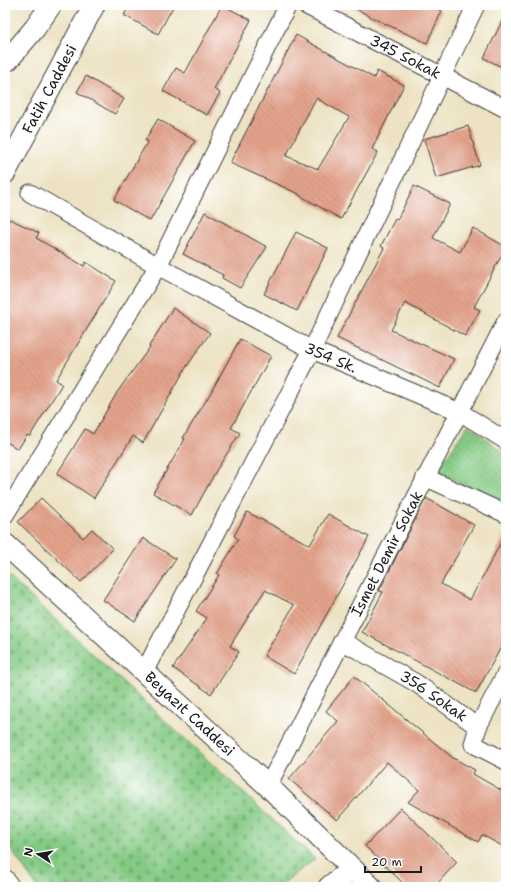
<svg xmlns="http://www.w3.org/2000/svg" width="511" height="892" font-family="'Shantell Sans',sans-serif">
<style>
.cemetery{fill:url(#cemetery-stones);stroke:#507350}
.park{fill:url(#park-dots);stroke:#507350}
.building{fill:url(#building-back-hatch);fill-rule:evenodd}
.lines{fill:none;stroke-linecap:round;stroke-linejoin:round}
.minor-casing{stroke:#3b3a35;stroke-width:19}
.tertiary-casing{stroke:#3b3a35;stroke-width:23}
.minor{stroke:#fff;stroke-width:17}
.tertiary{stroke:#fff;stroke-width:21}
.labels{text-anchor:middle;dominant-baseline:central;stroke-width:3;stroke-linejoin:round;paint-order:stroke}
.street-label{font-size:15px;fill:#1c1c1c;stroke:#fff}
</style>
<defs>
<pattern id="cemetery-stones" width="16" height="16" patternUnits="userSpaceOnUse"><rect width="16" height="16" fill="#84ca84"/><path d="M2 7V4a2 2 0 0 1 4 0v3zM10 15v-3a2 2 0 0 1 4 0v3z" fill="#71ad71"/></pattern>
<pattern id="park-dots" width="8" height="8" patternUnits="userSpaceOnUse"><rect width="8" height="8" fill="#84ca84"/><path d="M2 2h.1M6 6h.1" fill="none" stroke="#71ad71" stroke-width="1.8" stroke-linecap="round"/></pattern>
<pattern id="building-back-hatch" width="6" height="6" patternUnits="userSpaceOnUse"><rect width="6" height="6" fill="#e3a28b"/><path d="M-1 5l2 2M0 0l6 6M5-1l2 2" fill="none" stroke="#c28b77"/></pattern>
</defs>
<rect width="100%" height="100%" fill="#fff"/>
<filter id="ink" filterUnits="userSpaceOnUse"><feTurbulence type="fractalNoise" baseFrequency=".025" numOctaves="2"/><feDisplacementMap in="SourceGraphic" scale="8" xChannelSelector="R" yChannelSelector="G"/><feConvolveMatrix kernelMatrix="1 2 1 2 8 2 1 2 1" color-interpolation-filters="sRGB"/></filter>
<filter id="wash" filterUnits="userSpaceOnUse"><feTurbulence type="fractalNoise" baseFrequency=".012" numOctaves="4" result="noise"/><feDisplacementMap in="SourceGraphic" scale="16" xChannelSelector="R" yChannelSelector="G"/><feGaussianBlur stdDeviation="0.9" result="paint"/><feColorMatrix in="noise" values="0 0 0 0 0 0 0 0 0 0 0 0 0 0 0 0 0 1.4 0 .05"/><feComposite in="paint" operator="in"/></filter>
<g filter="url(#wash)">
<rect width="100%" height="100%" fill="#ede3c4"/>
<path class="cemetery" d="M5 573 315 859 278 887H37L5 841Z"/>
<path class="park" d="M468 425 506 454V507L437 471Z"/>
<g id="blocks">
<g class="building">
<path d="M130 5H174L158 34 124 15Z"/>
<path d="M222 5 251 20 214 89 220 93 207 115 163 91 176 68 185 73Z"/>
<path d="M349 5H429L442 11 427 43 375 19Z"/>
<path d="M506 13V69L484 58Z"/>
<path d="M296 35 374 78 377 71 404 85 372 149 378 152 341 219 299 195V194L230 163ZM316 98 349 117 318 169 286 156Z"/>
<path d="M86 76 124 99 115 114 77 92Z"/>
<path d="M158 119 195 141 150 221 114 200 148 141 145 140Z"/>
<path d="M468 126 480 165 436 178 424 139Z"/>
<path d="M414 186 450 204 433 238 460 252 473 228 506 247 474 307 480 310 465 336 405 303 391 330 454 359 440 388 337 338 384 248 381 246 395 219 397 220Z"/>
<path d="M205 212 267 247 240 288 222 278 223 275 183 254Z"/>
<path d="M10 219 39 233 36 238 84 266 86 262 116 281 56 380 62 384 30 436 27 435 18 449 5 441V227Z"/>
<path d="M296 232 328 248 297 311 264 294Z"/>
<path d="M173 308 210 333 185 369 143 443 133 436 94 498 57 474 85 429 93 434 118 391 150 347 149 346Z"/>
<path d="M240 339 271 356 231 428 240 433 217 469 192 515 153 493 185 439 183 438 210 394Z"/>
<path d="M41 498 83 538 92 529 113 549 81 582 18 522Z"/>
<path d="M426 498 474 525 441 584 470 600 506 533V638L476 693 362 632 383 592 379 591Z"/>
<path d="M247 512 310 545 328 514 369 537 294 674 264 656 294 605 265 590 230 646 239 652 211 694 173 668 207 618 196 611 219 575 217 574 238 539 234 536Z"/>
<path d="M143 538 176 559 135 621 103 600Z"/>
<path d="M354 676 453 758 475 770 473 774 506 793V848L482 835 478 842 408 802 419 790 387 762 337 820 289 779 338 721 326 711Z"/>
<path d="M401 808 457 862 434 887H407L365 846Z"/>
</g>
</g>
</g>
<g filter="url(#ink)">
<use href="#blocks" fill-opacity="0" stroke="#3b3a35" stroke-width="1"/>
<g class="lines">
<defs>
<g id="minor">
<path id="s1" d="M305 5 506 109"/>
<path id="s2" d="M30 193 158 266 312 350 460 412 506 441"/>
<path d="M425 477 506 514"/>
<path d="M5 515 158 266 288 5"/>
<path id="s3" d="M342 641 416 683 478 727 473 744 506 761"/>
<path d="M144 672 312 350 476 5"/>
<path d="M478 727 506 673"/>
<path id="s4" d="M268 786 506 321"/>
<path d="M5 878 11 887"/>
</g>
<g id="tertiary">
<path d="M5 61 8 60 35 28 51 5"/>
<path id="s5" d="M5 173 94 5"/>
<path id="s6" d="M5 544 268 786 371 887"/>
<path d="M329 887 352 869"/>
</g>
</defs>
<use href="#minor" class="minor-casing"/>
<use href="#tertiary" class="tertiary-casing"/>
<use href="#minor" class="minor"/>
<use href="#tertiary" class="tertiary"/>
</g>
</g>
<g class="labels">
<g class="street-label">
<text stroke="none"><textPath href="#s1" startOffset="113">345 Sokak</textPath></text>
<text stroke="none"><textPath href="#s5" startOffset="95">Fatih Caddesi</textPath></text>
<text stroke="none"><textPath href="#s2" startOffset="343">354 Sk.</textPath></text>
<text stroke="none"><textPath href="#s4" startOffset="261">İsmet Demir Sokak</textPath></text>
<text stroke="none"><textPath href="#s3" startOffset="107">356 Sokak</textPath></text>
<text stroke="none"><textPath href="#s6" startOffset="251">Beyazıt Caddesi</textPath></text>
</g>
</g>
<rect width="511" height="892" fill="none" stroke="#fff" stroke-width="20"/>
<g transform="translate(38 854) rotate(282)" stroke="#ffffff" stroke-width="3" paint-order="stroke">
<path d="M0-3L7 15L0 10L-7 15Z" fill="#1c1c1c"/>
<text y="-6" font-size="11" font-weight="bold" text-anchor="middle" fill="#1c1c1c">N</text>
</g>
<path d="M365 866v6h56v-6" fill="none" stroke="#1c1c1c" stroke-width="2"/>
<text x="371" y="866" font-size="12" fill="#1c1c1c" stroke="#ffffff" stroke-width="3" paint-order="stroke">20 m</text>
</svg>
